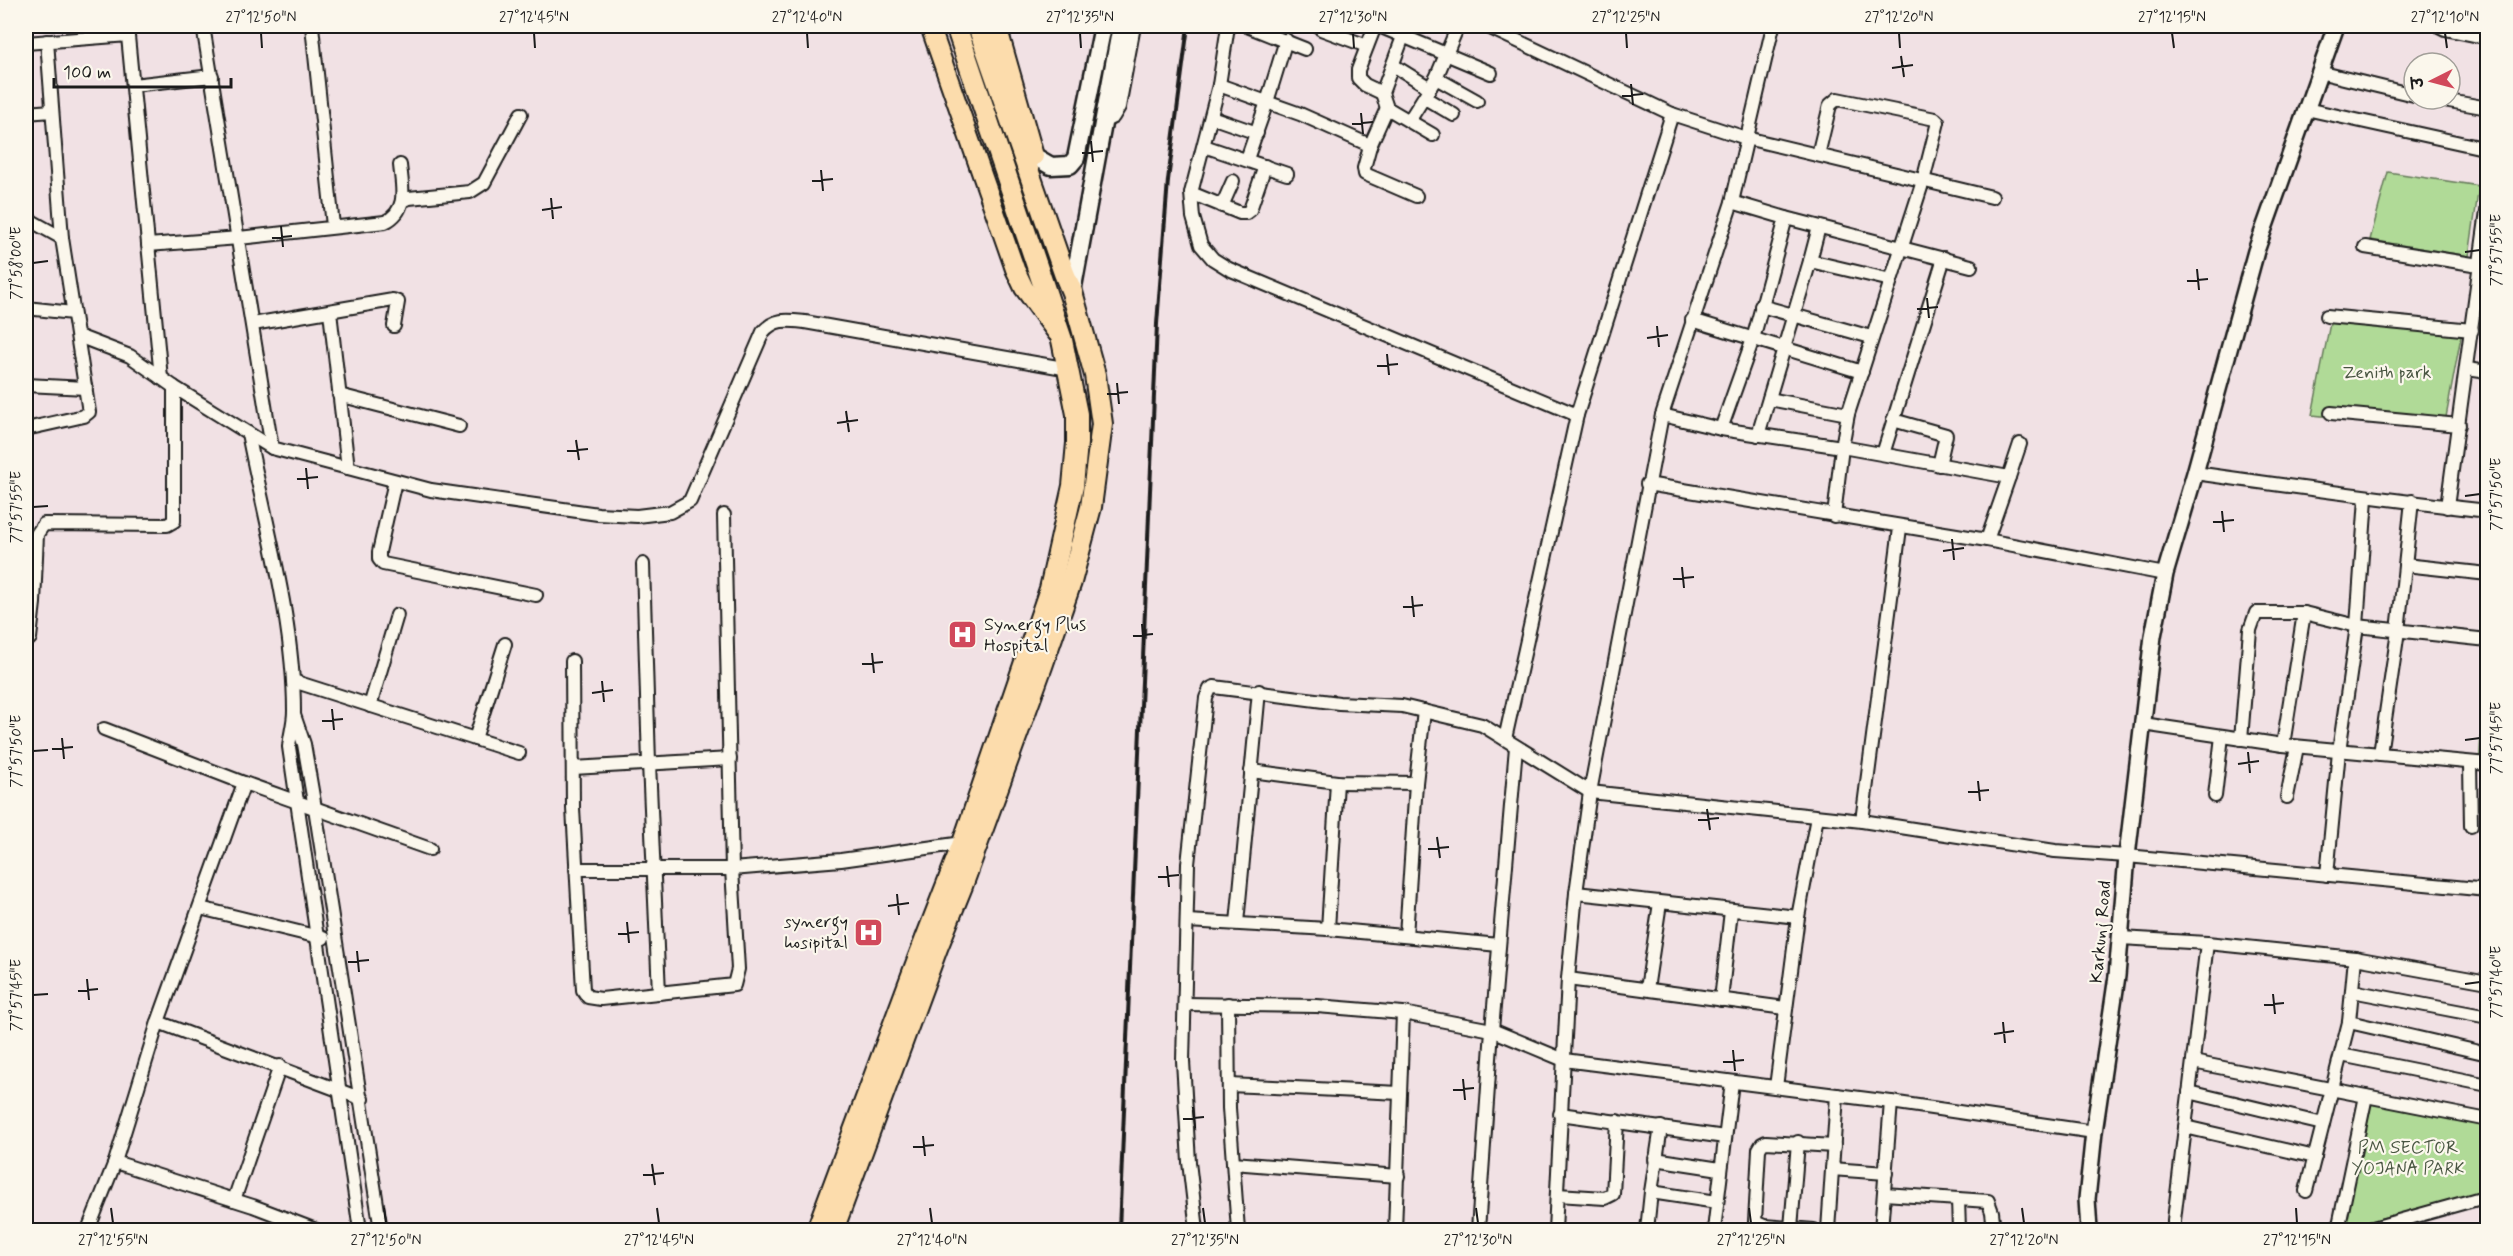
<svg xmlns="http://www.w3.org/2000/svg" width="2513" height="1256" font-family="Mynerve,'Playpen Sans Deva',sans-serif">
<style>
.green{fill:#b0da97;stroke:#667b5a;stroke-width:1.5}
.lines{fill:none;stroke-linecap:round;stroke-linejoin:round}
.minor-casing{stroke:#1c1c1c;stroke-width:16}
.tertiary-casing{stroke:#1c1c1c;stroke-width:20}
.secondary-casing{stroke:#1c1c1c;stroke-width:21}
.primary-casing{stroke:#1c1c1c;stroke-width:22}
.trunk-casing{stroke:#1c1c1c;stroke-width:24}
.minor{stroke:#fbf7ec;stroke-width:12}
.tertiary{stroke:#fbf7ec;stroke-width:15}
.secondary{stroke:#fbf7ec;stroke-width:16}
.primary{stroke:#fcdcac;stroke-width:18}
.trunk{stroke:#fcdcac;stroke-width:20}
.rail{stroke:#1c1c1c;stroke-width:4}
.ticks{fill:none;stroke:#1c1c1c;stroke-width:2}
.labels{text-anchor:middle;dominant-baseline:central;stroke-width:4.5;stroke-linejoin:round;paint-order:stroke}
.park-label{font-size:18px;fill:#485541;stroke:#fbf7ec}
.poi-label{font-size:18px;fill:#1c1c1c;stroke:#fbf7ec;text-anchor:start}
.street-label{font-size:18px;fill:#1c1c1c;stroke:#fbf7ec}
.neatline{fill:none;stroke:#1c1c1c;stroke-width:2}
.ticks-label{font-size:15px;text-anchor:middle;fill:#1c1c1c}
</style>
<rect width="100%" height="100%" fill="#f1e1e4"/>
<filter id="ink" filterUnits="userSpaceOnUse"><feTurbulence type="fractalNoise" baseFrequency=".0167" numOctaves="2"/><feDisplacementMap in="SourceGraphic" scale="12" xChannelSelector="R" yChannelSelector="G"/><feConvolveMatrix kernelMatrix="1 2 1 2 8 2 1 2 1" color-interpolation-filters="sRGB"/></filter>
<g filter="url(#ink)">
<g class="green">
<path d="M2388 172 2479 186 2469 256 2370 240Z"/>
<path d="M2331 318 2462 331 2444 428 2312 415Z"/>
<path d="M2487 644V766L2479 765Z"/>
<path d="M2366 1096 2487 1125V1180L2485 1191 2344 1228Z"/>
</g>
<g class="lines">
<defs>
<g id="minor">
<path d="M127 26 161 378"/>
<path d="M203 26 272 448"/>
<path d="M312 26 333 226"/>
<path d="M1228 26 1219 85 1191 193 1193 217 1201 245 1213 259 1229 269 1577 415"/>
<path d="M1247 26 1305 49"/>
<path d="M1322 26 1321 29 1367 46"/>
<path d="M1375 26 1358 70V78L1365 85 1382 93"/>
<path d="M1379 26 1491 73"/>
<path d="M1407 26 1382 93 1387 108 1433 135"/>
<path d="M1486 26 1672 114 1746 138 1992 197"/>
<path d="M2439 26 2445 29 2488 38"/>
<path d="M26 43 128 35"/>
<path d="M1393 65 1430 88"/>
<path d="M2319 72 2414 95"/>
<path d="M1436 78 1477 101"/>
<path d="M133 85 212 76"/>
<path d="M1219 85 1300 114 1365 143 1370 146 1364 168 1365 174 1416 196"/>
<path d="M1425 98 1454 115"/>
<path d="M2438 99 2488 108"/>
<path d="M2306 109 2488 149"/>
<path d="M26 113 52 111"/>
<path d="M1211 117 1257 133"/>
<path d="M1409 121 1436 78 1458 26"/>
<path d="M1103 122 1113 117 1119 107 1134 26"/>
<path d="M1204 146 1287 174"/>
<path d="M1370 146 1387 108"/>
<path d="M1818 155 1830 105 1837 99 1935 119 1938 122 1923 181 1848 414 1842 447 1834 516"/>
<path d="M1247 159 1267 102 1286 40"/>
<path d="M1191 193 1240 213H1246L1250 210 1265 166"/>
<path d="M404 200 409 198 470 192 484 183 521 114"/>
<path d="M1732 202 1786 218 1971 266"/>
<path d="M1222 206 1233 181"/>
<path d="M26 218 62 238"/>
<path d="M148 245 239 238 385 222C409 210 402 187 400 165"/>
<path d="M2365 247 2479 265"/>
<path d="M1810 261 1819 227"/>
<path d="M1761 306 1871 337"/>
<path d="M26 308 73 313"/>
<path d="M330 312 348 468"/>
<path d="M2327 316 2472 330"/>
<path d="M1692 320 1862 372"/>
<path d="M253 324 393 300 398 302 394 326"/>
<path d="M78 336 130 356 174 387 272 448 348 468 431 490 598 514 637 516 670 512 690 501 763 332C775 318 787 320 805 322L1069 369"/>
<path d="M2467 369 2488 372"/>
<path d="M26 385 86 388"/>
<path d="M339 395 459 426"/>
<path d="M1769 399 1848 414"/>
<path d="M2331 413 2459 425"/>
<path d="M1662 415 1721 429 1842 447 2009 477 1987 540"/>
<path d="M1893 420 1946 435 1939 465"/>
<path d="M26 429 84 416 89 412 62 238 47 41"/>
<path d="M1721 429 1753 339 1786 218"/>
<path d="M248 433C265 522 294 620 294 711 294 723 290 735 289 747L360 1230"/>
<path d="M1758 435 1810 261 1891 280"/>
<path d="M1883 454 1944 258"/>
<path d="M2195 473C2293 487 2390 500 2488 511"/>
<path d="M2009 477 2020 444"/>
<path d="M395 481 379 552V559L383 564 536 595"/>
<path d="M1647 484 1987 540 2165 574"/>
<path d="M2447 507 2488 204"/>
<path d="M643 564 649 763 659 993"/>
<path d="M2405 565 2488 574"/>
<path d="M26 642 30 638 34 603 37 534 44 524 167 525 174 521V387"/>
<path d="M572 661 573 808 583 990 588 997 601 999 734 985 738 969 732 869 724 515"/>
<path d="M293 681 519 753"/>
<path d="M370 706 397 615"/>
<path d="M294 715 304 744 315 808 381 1230"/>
<path d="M2143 724 2283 745 2488 764"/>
<path d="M104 729 244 783 430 849"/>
<path d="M475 739 505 644"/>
<path d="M1505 739 1577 415 1672 114"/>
<path d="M2241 739 2250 630 2256 613H2304L2357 626 2488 640"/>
<path d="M2283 745 2304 613"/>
<path d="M2380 754 2398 631 2412 501"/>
<path d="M2470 763 2471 826"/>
<path d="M573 768 730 759"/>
<path d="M1251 771 1337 782 1416 783"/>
<path d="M2215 796 2222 736"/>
<path d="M2287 797 2297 747"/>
<path d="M1862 821 1900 528"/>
<path d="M576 869H732L841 860 963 843"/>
<path d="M2327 875 2339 751 2357 626 2366 498"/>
<path d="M1576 893 1798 917"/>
<path d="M200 908 323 938"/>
<path d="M1187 921 1328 929 1499 945"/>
<path d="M1237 923 1259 691"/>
<path d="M1328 929 1337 782"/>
<path d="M1406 936 1416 783 1424 711"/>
<path d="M2121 938 2207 943 2355 958 2488 982"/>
<path d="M1568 979 1785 1008"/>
<path d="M1647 989 1660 903"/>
<path d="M2352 991 2488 1017"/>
<path d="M1721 1000 1731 911"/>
<path d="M1185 1004 1317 1006 1403 1013 1492 1030 1564 1060 1891 1102 2094 1132"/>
<path d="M1228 1004 1229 1108 1238 1230"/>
<path d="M158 1022 362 1099"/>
<path d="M2349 1022 2488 1054"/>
<path d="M2341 1055 2488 1085"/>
<path d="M2193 1062 2488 1120"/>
<path d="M1229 1085 1400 1093"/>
<path d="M1776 1087 1798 917 1817 817"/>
<path d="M2189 1092 2323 1124"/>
<path d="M1560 1114 1725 1137"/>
<path d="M2185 1127 2315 1157"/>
<path d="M1655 1159 1720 1169"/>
<path d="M115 1162 253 1206 316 1230"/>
<path d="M1233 1163 1398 1176"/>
<path d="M1832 1169 1886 1173"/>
<path d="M2306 1191 2349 1022 2355 958"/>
<path d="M1651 1192 1661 1127"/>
<path d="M1884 1194 1988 1201 1992 1212 1994 1230"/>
<path d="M1557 1195 1605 1198 1613 1194 1617 1121"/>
<path d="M1958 1199 1959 1230"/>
<path d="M234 1200 280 1066"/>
<path d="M1791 1228 1798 1142"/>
<path d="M88 1230 115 1162 158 1022 244 783"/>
<path d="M1197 1230 1189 1162 1183 1061 1188 864 1206 698 1210 689 1214 687 1339 703 1402 706 1482 725 1590 792 1862 821 2055 851 2127 856 2488 890"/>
<path d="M1395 1230 1403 1013"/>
<path d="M1478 1230 1492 1030 1516 747"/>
<path d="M1555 1230 1568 979 1576 893 1590 792 1662 415 1732 202 1773 26"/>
<path d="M1647 1230 1651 1192 1717 1202"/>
<path d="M1714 1230 1732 1082"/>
<path d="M1814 1230 1764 1226 1755 1222 1759 1149 1762 1144 1766 1142 1834 1146"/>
<path d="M1828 1230 1837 1095"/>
<path d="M1881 1230 1891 1102"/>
<path d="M2174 1230V1220L2207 943"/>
<path d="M2338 1230 2366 1096"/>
<path d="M2366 1230 2488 1196"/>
</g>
<path id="tertiary" d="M2089 1230 2087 1199 2094 1132 2117 976 2127 856 2153 636 2165 574 2195 473 2256 251 2336 26"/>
<g id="secondary">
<path d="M1022 149 1051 166 1070 165 1076 158 1103 26"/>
<path d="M1072 292 1121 26"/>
</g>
<g id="primary">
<path d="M930 26 1015 269 1024 288 1057 333"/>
<path d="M997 26 1034 156"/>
</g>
<g id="trunk">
<path d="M817 1230 918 959 963 843 1050 589 1073 486 1077 443V414L1062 340 956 26"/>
<path d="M833 1230 937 948 962 886 1042 666 1071 582 1091 507 1102 424 1095 375 1072 292 1064 273 978 26"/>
</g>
</defs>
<use href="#minor" class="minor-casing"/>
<use href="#tertiary" class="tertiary-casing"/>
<use href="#secondary" class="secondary-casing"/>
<use href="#primary" class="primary-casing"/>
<use href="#trunk" class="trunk-casing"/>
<use href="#minor" class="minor"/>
<use href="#tertiary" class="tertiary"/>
<use href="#secondary" class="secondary"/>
<use href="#primary" class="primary"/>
<use href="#trunk" class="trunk"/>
<path class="rail" d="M1119 1230 1157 324 1168 180 1188 26"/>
</g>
</g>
<path class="ticks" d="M261 33 262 48M534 33 535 48M807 33 808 48M1080 33 1081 48M1353 33 1354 48M1626 33 1627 48M1899 33 1900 48M2172 33 2174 48M2445 33 2447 48M1901 56 1904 77M1892 68 1913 65M1631 84 1633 105M1622 96 1643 94M1361 113 1363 134M1352 124 1373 122M1091 141 1093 162M1082 153 1103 151M821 170 823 191M812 181 833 179M551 198 553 219M542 210 562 207M281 226 283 247M272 238 292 236M2465 252 2480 250M33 263 48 261M2197 269 2199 290M2187 281 2208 279M1927 298 1929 318M1917 309 1938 307M1657 326 1659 347M1647 338 1668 335M1387 354 1389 375M1377 366 1398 364M1117 383 1119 404M1107 394 1128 392M846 411 849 432M837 423 858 420M576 440 579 460M567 451 588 449M306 468 308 489M297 479 318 477M2465 496 2480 494M33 507 48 506M2222 511 2224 532M2213 522 2234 520M1952 539 1954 560M1943 551 1964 548M1682 567 1684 588M1673 579 1694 577M1412 596 1414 617M1403 607 1423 605M1142 624 1144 645M1133 636 1153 634M872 653 874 673M862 664 883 662M602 681 604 702M592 693 613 690M332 709 334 730M322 721 343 719M62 738 64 759M2465 740 2480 738M52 749 73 747M33 751 48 750M2248 752 2250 773M2238 764 2259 761M1978 781 1980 801M1968 792 1989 790M1707 809 1710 830M1698 820 1719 818M1437 837 1440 858M1428 849 1449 847M1167 866 1169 887M1158 877 1179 875M897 894 899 915M888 906 909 903M627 922 629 943M618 934 639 932M357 951 359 972M348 962 369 960M87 979 89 1000M2465 984 2480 982M78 991 98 989M2273 994 2275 1014M33 995 48 994M2264 1005 2284 1003M2003 1022 2005 1043M1994 1034 2014 1031M1733 1050 1735 1071M1723 1062 1744 1060M1463 1079 1465 1100M1453 1090 1474 1088M1193 1107 1195 1128M1183 1119 1204 1117M923 1136 925 1156M913 1147 934 1145M652 1164 655 1185M643 1175 664 1173M111 1208 113 1223M384 1208 386 1223M657 1208 659 1223M930 1208 932 1223M1203 1208 1205 1223M1476 1208 1478 1223M1749 1208 1751 1223M2022 1208 2024 1223M2296 1208 2297 1223"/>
<defs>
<symbol id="hospital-square" viewBox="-11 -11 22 22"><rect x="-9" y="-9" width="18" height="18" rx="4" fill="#d1495b" stroke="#fbf7ec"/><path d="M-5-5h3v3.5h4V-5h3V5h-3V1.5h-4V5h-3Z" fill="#fff"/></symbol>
</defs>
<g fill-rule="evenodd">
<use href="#hospital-square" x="946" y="618" width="33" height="33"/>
<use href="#hospital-square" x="852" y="916" width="33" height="33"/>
</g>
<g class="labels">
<g class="park-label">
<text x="2387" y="373">Zenith park</text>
<text x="2408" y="1148">PM SECTOR<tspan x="2408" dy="21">YOJANA PARK</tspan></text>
</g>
<g class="poi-label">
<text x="984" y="625">Synergy Plus<tspan x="984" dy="21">Hospital</tspan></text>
<text x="848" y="922" text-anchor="end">synergy<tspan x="848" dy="21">hosipital</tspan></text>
</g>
<g class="street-label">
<text transform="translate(2101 932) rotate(-85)">Karkunj Road</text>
</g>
</g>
<rect width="2513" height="1256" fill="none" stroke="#fbf7ec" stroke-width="66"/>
<g transform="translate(2432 81) rotate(264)"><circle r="28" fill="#fbf7ec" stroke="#a29f99" stroke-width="1.5"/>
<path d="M0-4.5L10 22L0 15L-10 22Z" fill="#d1495b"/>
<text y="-9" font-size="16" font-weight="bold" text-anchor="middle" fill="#1c1c1c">उ</text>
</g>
<path d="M54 78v9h177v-9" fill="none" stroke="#1c1c1c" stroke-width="3"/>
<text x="63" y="78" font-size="18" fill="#1c1c1c" stroke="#fbf7ec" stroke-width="4.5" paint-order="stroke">100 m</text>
<rect x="33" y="33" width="2447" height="1190" class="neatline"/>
<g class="ticks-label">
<text x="261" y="22">27°12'50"N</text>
<text x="534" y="22">27°12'45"N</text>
<text x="807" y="22">27°12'40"N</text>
<text x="1080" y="22">27°12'35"N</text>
<text x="1353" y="22">27°12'30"N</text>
<text x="1626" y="22">27°12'25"N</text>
<text x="1899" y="22">27°12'20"N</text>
<text x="2172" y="22">27°12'15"N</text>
<text x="2445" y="22">27°12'10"N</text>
<text transform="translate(2496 250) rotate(-90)" y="5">77°57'55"E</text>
<text transform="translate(16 263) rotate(-90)" y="5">77°58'00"E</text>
<text transform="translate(2496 494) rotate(-90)" y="5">77°57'50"E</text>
<text transform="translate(16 507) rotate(-90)" y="5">77°57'55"E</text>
<text transform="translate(2496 738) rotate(-90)" y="5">77°57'45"E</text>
<text transform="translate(16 751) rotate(-90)" y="5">77°57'50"E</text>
<text transform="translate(2496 982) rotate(-90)" y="5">77°57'40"E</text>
<text transform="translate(16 995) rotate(-90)" y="5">77°57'45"E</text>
<text x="113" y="1245">27°12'55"N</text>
<text x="386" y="1245">27°12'50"N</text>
<text x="659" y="1245">27°12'45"N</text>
<text x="932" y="1245">27°12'40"N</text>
<text x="1205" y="1245">27°12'35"N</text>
<text x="1478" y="1245">27°12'30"N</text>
<text x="1751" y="1245">27°12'25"N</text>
<text x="2024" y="1245">27°12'20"N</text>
<text x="2297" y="1245">27°12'15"N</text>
</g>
</svg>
